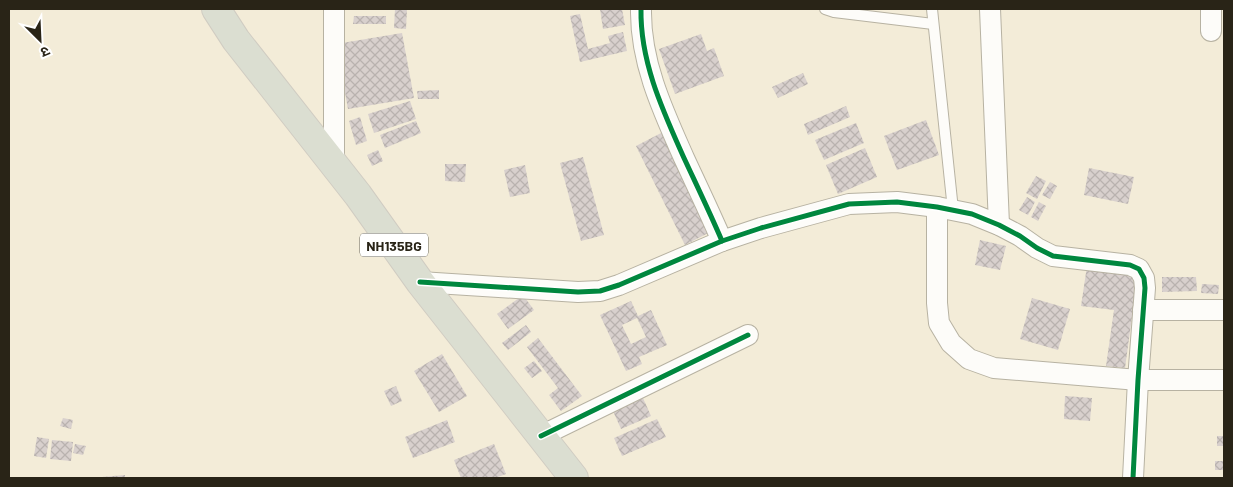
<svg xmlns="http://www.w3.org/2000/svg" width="1233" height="487" font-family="Barlow,'Noto Sans Devanagari',sans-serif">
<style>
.building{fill:url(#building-cross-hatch);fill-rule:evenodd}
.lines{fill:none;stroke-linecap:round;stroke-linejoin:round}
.service-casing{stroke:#b7b2a2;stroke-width:12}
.minor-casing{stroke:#b7b2a2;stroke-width:22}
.trunk-casing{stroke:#d0ccc2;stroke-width:30}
.service{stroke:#fdfcf9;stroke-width:10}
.minor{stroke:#fdfcf9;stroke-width:20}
.trunk{stroke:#dbded1;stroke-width:28}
.cycleway-casing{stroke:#fff;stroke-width:8}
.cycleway{stroke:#00873e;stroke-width:5}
.labels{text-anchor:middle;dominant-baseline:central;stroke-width:4;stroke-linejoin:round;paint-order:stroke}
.shield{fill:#fff;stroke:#69665d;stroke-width:1}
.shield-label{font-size:14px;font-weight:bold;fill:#292417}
</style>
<defs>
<pattern id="building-cross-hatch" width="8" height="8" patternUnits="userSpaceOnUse" patternTransform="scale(1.25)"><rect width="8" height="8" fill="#d8d0cd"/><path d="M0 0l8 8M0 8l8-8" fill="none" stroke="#b9b2af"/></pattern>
</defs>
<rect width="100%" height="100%" fill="#f3ecd8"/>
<g class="building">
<path d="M395 9H407L406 29 394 28Z"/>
<path d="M600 9H622L625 25 603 29Z"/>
<path d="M580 14 588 49 610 43 608 36 623 32 627 51 580 62 570 16Z"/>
<path d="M354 16H386V24H353Z"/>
<path d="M402 33 414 98 348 109 336 44Z"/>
<path d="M701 34 707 51 714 48 724 76 675 94 659 49Z"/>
<path d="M803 73 808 84 778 98 772 87Z"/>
<path d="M439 90V99H418L417 91Z"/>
<path d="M410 101 416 119 374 133 368 114Z"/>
<path d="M846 106 850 117 808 135 804 124Z"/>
<path d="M360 117 367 141 356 145 349 121Z"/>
<path d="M926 120 939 155 897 170 884 136Z"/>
<path d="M416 121 421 133 385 148 380 135Z"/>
<path d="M856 123 864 143 824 160 815 140Z"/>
<path d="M663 132 712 231 685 245 636 146Z"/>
<path d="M865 148 877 177 838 194 826 165Z"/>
<path d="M378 150 383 161 372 166 367 155Z"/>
<path d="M583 157 604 235 581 241 560 163Z"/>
<path d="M445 164H466L465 182 445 181Z"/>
<path d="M525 165 530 193 510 197 504 170Z"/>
<path d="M1089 168 1134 177 1128 204 1084 195Z"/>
<path d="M1036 176 1046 181 1037 199 1026 193Z"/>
<path d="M1050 182 1057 186 1050 199 1042 195Z"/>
<path d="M1027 197 1035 202 1028 215 1019 210Z"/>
<path d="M1039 202 1046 206 1038 221 1031 217Z"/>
<path d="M980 240 1006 246 1000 270 975 265Z"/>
<path d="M1087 266 1138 273 1125 368 1106 366 1114 310 1081 306Z"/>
<path d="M1162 277H1196L1197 291 1162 292Z"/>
<path d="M1202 284 1219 285 1218 294 1201 293Z"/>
<path d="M523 295 534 310 508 329 497 314Z"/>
<path d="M1032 298 1070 309 1058 350 1020 339Z"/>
<path d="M631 301 638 316 651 310 667 345 639 357 642 364 626 371 600 315ZM637 318 646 337 631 344 622 325Z"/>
<path d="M526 325 531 332 508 350 502 343Z"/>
<path d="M538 338 582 396 561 411 549 395 558 388 527 347Z"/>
<path d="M442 354 467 396 439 412 414 371Z"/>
<path d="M534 361 542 371 532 378 524 368Z"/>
<path d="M396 386 402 401 391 406 384 391Z"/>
<path d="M1065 396 1092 398 1090 421 1064 419Z"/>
<path d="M643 398 651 416 621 429 613 411Z"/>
<path d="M63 418 73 420 71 429 60 426Z"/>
<path d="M657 419 666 437 622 456 614 438Z"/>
<path d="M447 420 455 442 413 458 405 437Z"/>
<rect x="1217" y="436" width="7" height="10"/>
<path d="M37 437 49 439 46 458 34 456Z"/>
<path d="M52 440 73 442 71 461 50 459Z"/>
<path d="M75 444 86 446 83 455 73 453Z"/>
<path d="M494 444 506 474 495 478H461L454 460Z"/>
<rect x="1215" y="461" width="9" height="9"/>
<path d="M125 475V478H102V477Z"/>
</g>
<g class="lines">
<defs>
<g id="service">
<path d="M825 9 834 12 933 24"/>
<path d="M932 9 953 210"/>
</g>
<g id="minor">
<path d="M334 9V165"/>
<path d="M641 9C640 62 663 111 684 158 697 186 710 213 722 241"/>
<path d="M990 9 999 225"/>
<path d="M1211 31V9"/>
<path d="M937 207V303L939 323 951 343 969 359 994 368 1138 380H1224"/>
<path d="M420 282 578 292 600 291 619 285 722 241 761 228 849 204 897 202 937 207 972 214 999 225 1020 236 1037 248 1053 256 1130 265 1139 269 1144 278 1145 288 1138 380 1133 478"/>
<path d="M1143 310H1224"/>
<path d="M541 436 748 335"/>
</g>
<path id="trunk" d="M216 9 236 40 358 195 420 282 574 478"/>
</defs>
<use href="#service" class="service-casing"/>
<use href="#minor" class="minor-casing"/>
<use href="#trunk" class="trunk-casing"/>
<use href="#service" class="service"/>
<use href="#minor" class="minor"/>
<use href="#trunk" class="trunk"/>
<defs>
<g id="cycleway">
<path d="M641 9C640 62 663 111 684 158 697 186 710 213 722 241"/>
<path d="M420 282 578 292 600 291 619 285 722 241 761 228 849 204 897 202 937 207 972 214 999 225 1020 236 1037 248 1053 256 1130 265 1139 269 1144 278 1145 288 1138 380 1133 478"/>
<path d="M541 436 748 335"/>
</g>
</defs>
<use href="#cycleway" class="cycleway-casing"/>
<use href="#cycleway" class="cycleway"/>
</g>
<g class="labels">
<rect class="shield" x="360" y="233.5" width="68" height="23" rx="4"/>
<g class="shield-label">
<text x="394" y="245">NH135BG</text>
</g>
</g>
<rect width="1233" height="487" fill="none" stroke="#292417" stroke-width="20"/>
<g transform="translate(40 40) rotate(156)" stroke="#ffffff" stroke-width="4" paint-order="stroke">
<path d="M0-4L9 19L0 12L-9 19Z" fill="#292417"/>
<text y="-8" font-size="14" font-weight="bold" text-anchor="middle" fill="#292417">उ</text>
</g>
</svg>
